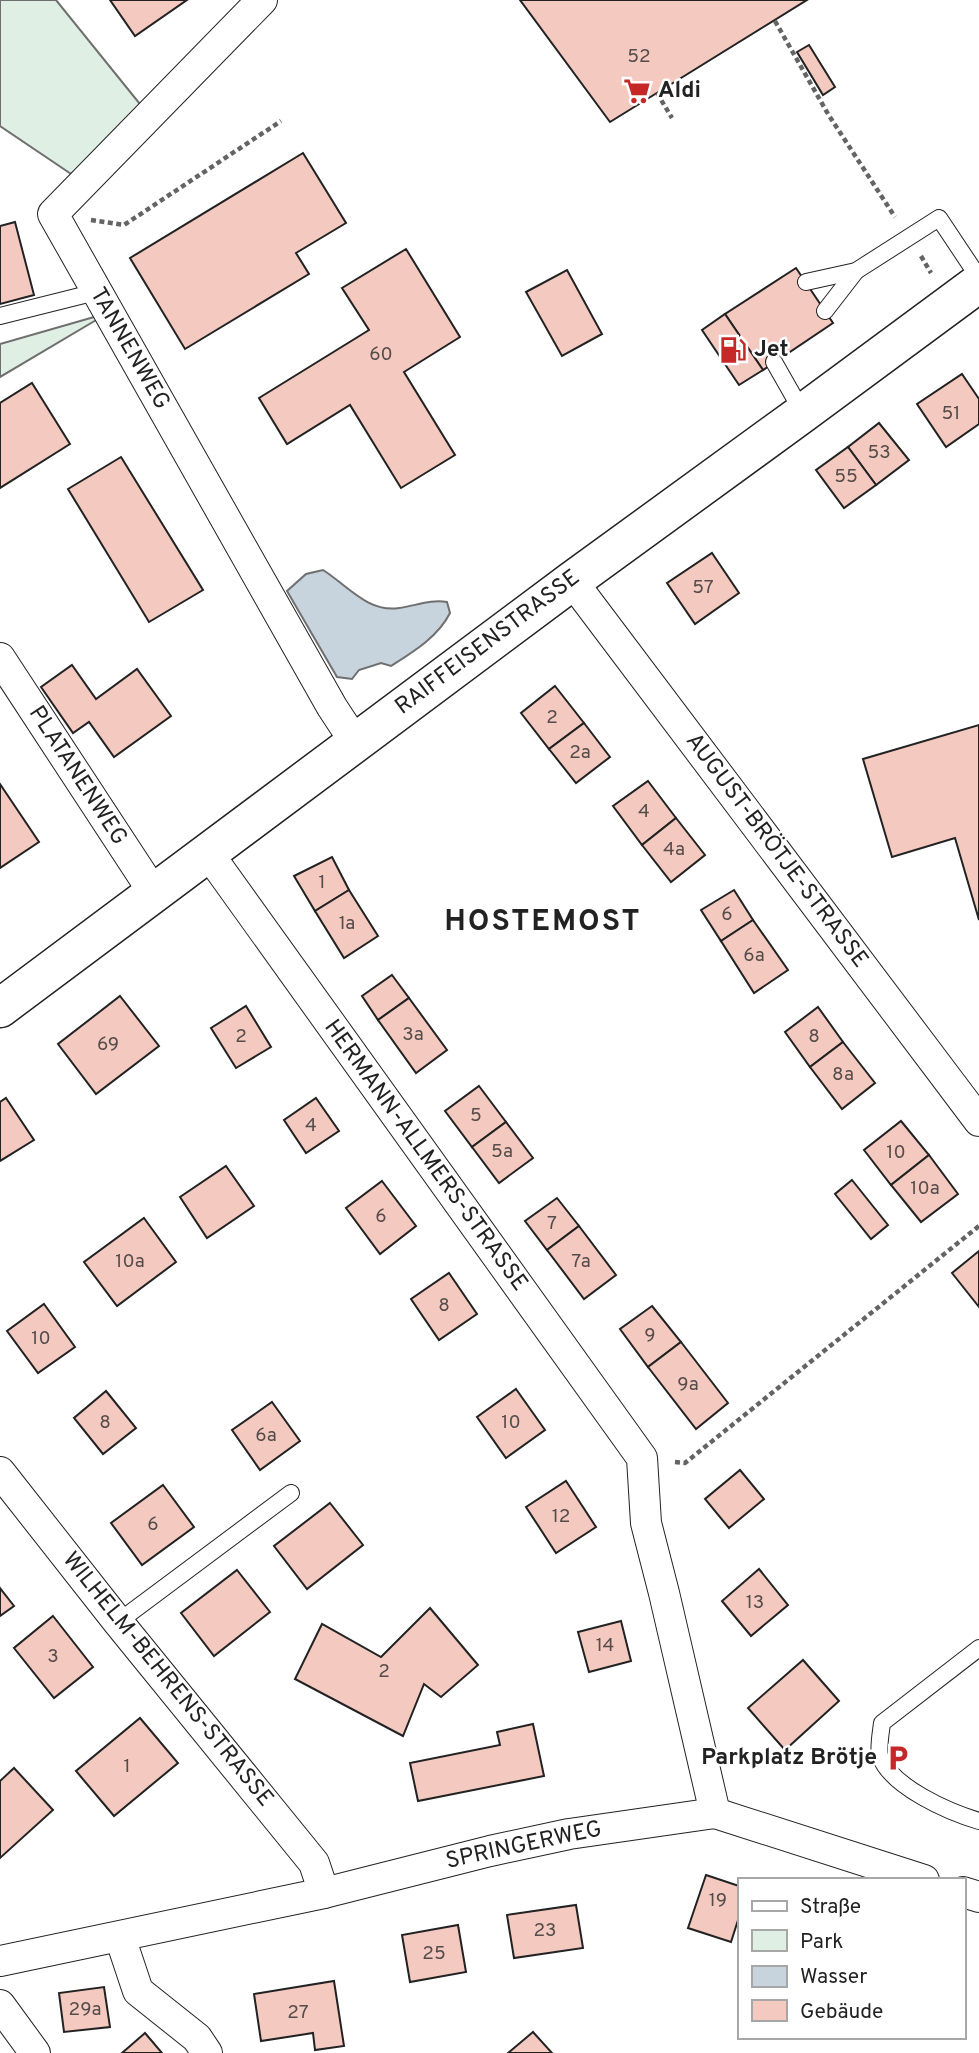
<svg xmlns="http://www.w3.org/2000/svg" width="979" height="2053" font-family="Overpass,sans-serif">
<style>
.green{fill:#e0efe3;stroke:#6f6f6f;stroke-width:2}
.water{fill:#c7d3dd;stroke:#6f6f6f;stroke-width:2}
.building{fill:#f3c9c0;stroke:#222;stroke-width:2}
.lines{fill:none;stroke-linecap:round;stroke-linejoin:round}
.service-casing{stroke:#222;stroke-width:18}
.minor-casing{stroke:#222;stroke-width:32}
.tertiary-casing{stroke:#222;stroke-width:41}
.path{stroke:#646464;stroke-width:4.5;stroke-dasharray:5 3.5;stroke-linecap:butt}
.service{stroke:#fff;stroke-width:16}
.minor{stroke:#fff;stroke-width:30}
.tertiary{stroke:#fff;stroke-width:38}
.labels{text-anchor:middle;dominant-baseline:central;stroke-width:5;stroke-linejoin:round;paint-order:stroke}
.number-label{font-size:19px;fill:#564c4a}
.poi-label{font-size:23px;font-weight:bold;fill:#222;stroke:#fff;text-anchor:start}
.street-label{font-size:23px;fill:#222;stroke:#fff}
.district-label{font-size:30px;font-weight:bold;letter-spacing:2px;fill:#222;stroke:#fff}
</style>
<rect width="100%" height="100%" fill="#fff"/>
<g class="green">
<path d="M0 0H56L148 114 83 182 0 126Z"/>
<path d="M108 313 0 377V344Z"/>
</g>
<path class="water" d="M323 570C347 585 368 613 399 608 415 606 431 599 447 602L450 613C438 637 413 652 391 666L381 663 359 670 352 679 337 677 287 591 306 574Z"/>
<g class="building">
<path d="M110 0H187L135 36Z"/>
<path d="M520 0H807L610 122Z"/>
<path d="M809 45 835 87 823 95 797 52Z"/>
<path d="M303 153 346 223 296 253 309 274 185 349 130 258Z"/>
<path d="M15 222 34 295 0 304V226Z"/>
<path d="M406 249 460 337 404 372 455 455 401 488 350 405 287 444 259 398 369 330 342 288Z"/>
<path d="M796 268 833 323 763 370 725 314Z"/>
<path d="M567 270 602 334 562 356 526 292Z"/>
<path d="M725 314 763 370 739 385 702 330Z"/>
<path d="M962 374 979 399V424L946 447 917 404Z"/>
<path d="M32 383 70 444 0 488V403Z"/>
<path d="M879 423 909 460 876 485 848 447Z"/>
<path d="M848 447 876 485 844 508 816 470Z"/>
<path d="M121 457 203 590 149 622 68 489Z"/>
<path d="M712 553 739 593 695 624 667 583Z"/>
<path d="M72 665 96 699 137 669 171 716 114 757 89 722 73 733 41 687Z"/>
<path d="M555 686 584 723 549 749 521 713Z"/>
<path d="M584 723 610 757 576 783 549 749Z"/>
<path d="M979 725V920L955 838 892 857 863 759Z"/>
<path d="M648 781 676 818 642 845 613 806Z"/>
<path d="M0 784 39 842 0 868Z"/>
<path d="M676 818 705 855 671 882 642 845Z"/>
<path d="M332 857 349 890 315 911 294 876Z"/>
<path d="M349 890 378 936 344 958 315 911Z"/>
<path d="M734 890 753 920 721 941 701 910Z"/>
<path d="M753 920 788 970 754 993 721 941Z"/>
<path d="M392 975 409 998 378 1020 362 996Z"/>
<path d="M120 996 159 1046 96 1094 58 1044Z"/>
<path d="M409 998 447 1050 416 1073 378 1020Z"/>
<path d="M246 1006 271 1047 236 1068 211 1028Z"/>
<path d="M818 1007 843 1042 810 1067 785 1032Z"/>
<path d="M843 1042 875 1083 842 1109 810 1067Z"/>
<path d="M479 1086 506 1122 472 1147 445 1111Z"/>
<path d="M6 1098 34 1140 0 1161V1102Z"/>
<path d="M316 1098 339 1131 306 1153 284 1120Z"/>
<path d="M901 1121 929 1155 891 1185 864 1150Z"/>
<path d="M506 1122 533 1158 499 1183 472 1147Z"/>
<path d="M929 1155 958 1194 921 1222 891 1185Z"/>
<path d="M226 1166 254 1206 207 1238 180 1197Z"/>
<path d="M852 1180 888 1225 871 1239 835 1194Z"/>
<path d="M382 1181 416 1226 380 1254 346 1208Z"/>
<path d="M557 1198 579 1226 547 1250 525 1221Z"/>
<path d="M144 1218 176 1262 117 1306 84 1262Z"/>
<path d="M579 1226 616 1275 584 1299 547 1250Z"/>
<path d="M979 1251V1307L952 1273Z"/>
<path d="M449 1273 477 1314 439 1340 411 1299Z"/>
<path d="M44 1304 75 1347 38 1373 7 1331Z"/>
<path d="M652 1306 681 1342 648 1367 620 1329Z"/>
<path d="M681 1342 728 1403 696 1429 648 1367Z"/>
<path d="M516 1389 545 1430 506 1458 477 1417Z"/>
<path d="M106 1391 136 1428 103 1454 74 1418Z"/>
<path d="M272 1402 300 1441 260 1470 232 1430Z"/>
<path d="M740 1470 764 1499 729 1528 705 1499Z"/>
<path d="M566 1481 596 1527 556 1553 526 1507Z"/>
<path d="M163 1485 194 1527 142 1565 111 1523Z"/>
<path d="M330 1503 363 1545 307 1589 274 1546Z"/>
<path d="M759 1569 788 1605 751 1636 722 1601Z"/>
<path d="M237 1570 270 1612 214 1656 181 1613Z"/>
<path d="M0 1588 14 1606 0 1616Z"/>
<path d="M430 1608 478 1665 441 1697 424 1684 403 1736 295 1679 322 1624 381 1657Z"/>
<path d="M53 1616 93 1667 54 1698 14 1648Z"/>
<path d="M621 1621 631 1661 589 1672 578 1632Z"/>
<path d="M803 1660 839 1701 785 1750 748 1708Z"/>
<path d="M140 1718 178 1763 114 1816 76 1771Z"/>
<path d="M533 1724 544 1776 418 1801 410 1763 500 1745 497 1732Z"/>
<path d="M14 1768 53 1810 0 1858V1781Z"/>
<path d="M706 1875 739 1886V1917L731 1942 688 1928Z"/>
<path d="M576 1905 583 1948 514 1958 507 1915Z"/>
<path d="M458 1925 466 1972 410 1982 402 1935Z"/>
<path d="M334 1981 344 2046 315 2050 313 2033 261 2041 254 1994Z"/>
<path d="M104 1987 110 2027 64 2032 59 1993Z"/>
<path d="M533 2032 552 2053H508Z"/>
<path d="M145 2033 162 2053H122Z"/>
</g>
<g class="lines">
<defs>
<g id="service">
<path d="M806 282 856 271 939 218 979 278"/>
<path d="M825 311 856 271"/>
<path d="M0 316 96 292"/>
<path d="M774 362 803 413"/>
<path d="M118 1622 291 1493"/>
<path d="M979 1648 882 1723C881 1732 878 1747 880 1756 891 1787 949 1812 979 1821"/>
</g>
<g id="minor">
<path d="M262 0 53 214 332 707 355 742"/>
<path d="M572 581 979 1121"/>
<path d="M0 658 154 893"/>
<path d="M208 853 642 1458 646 1523 664 1593 715 1813"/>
<path d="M0 1472 118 1622 314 1863 324 1893"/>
<path d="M963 1892 979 1897"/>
<path d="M120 1937 138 1991 197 2038 207 2053"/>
<path d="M0 1961 324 1893 490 1851 569 1834 715 1813 924 1880"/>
<path d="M0 2005 35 2053"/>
</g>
<path id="tertiary" d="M0 1008 572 581 803 413 979 283"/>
</defs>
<use href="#service" class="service-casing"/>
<use href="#minor" class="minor-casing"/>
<use href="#tertiary" class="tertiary-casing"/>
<g class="path">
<path d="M775 21 828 114 895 217"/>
<path d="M657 93 672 118"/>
<path d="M91 220 124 225 281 121"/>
<path d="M921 256 931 273"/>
<path d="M675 1462 685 1463 979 1226"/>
</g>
<use href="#service" class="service"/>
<use href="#minor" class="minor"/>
<use href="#tertiary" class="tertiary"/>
</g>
<defs>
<symbol id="supermarket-bare" viewBox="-9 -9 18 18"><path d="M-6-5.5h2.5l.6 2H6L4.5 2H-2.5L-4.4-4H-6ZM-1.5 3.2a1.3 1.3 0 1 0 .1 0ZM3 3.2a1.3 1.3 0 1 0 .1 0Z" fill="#c62828" stroke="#fff" stroke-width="2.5" paint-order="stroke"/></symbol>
<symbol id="fuel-bare" viewBox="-9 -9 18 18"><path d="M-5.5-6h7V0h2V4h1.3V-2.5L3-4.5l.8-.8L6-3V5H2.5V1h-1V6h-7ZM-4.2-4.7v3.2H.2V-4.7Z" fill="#c62828" stroke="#fff" stroke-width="2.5" paint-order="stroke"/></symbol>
<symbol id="parking-bare" viewBox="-9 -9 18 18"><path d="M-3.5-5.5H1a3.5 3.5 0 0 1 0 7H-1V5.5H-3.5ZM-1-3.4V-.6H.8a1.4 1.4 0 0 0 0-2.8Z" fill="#c62828" stroke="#fff" stroke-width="2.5" paint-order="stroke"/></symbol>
</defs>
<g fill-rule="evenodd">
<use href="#supermarket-bare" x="618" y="72" width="38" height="38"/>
<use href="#fuel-bare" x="714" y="331" width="38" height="38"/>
<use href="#parking-bare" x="879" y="1739" width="38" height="38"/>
</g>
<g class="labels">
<g class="number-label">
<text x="639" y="57">52</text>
<text x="381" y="355">60</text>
<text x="951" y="414">51</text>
<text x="879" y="453">53</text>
<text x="846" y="477">55</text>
<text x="703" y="588">57</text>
<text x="552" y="718">2</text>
<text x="580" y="753">2a</text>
<text x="644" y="812">4</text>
<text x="674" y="850">4a</text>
<text x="322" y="883">1</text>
<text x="727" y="915">6</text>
<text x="347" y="924">1a</text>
<text x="754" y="956">6a</text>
<text x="413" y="1035">3a</text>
<text x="241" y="1037">2</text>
<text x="814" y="1037">8</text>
<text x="108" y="1045">69</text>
<text x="843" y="1075">8a</text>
<text x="476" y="1116">5</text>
<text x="311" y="1126">4</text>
<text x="502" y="1152">5a</text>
<text x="896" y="1153">10</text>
<text x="925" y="1189">10a</text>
<text x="381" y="1217">6</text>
<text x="552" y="1224">7</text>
<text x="130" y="1262">10a</text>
<text x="581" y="1262">7a</text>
<text x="444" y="1306">8</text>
<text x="650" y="1336">9</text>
<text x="41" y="1339">10</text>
<text x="688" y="1385">9a</text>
<text x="105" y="1423">8</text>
<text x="511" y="1423">10</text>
<text x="266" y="1436">6a</text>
<text x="561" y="1517">12</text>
<text x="153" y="1525">6</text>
<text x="755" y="1603">13</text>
<text x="605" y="1646">14</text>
<text x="53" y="1657">3</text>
<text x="384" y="1672">2</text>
<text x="127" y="1767">1</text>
<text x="718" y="1901">19</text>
<text x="545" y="1931">23</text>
<text x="434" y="1954">25</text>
<text x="85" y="2010">29a</text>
<text x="298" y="2013">27</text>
</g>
<g class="poi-label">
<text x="658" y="91">Aldi</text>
<text x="754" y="350">Jet</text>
<text x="877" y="1758" text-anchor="end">Parkplatz Brötje</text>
</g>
<g class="street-label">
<text transform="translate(129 349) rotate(60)">TANNENWEG</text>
<text transform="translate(488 643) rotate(-37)">RAIFFEISENSTRASSE</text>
<text transform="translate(77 776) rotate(57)">PLATANENWEG</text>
<text transform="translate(776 851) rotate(53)">AUGUST-BRÖTJE-STRASSE</text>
<text transform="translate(425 1156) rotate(54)">HERMANN-ALLMERS-STRASSE</text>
<text transform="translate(167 1680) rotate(51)">WILHELM-BEHRENS-STRASSE</text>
<text transform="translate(524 1846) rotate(-12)">SPRINGERWEG</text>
</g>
<g class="district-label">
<text x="543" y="922">HOSTEMOST</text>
</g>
</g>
<rect x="738" y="1878" width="228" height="161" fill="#ffffff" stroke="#a7a7a7" stroke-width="2"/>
<rect x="752" y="1901" width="35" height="10" fill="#ffffff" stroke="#a7a7a7" stroke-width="2"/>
<text x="800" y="1913" font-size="21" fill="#222222">Straße</text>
<rect x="752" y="1930" width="35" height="21" fill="#e0efe3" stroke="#a7a7a7" stroke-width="2"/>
<text x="800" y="1948" font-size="21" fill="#222222">Park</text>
<rect x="752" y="1966" width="35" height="21" fill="#c7d3dd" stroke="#a7a7a7" stroke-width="2"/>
<text x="800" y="1983" font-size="21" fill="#222222">Wasser</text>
<rect x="752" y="2000" width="35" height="21" fill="#f3c9c0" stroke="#a7a7a7" stroke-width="2"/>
<text x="800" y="2018" font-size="21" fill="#222222">Gebäude</text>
</svg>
